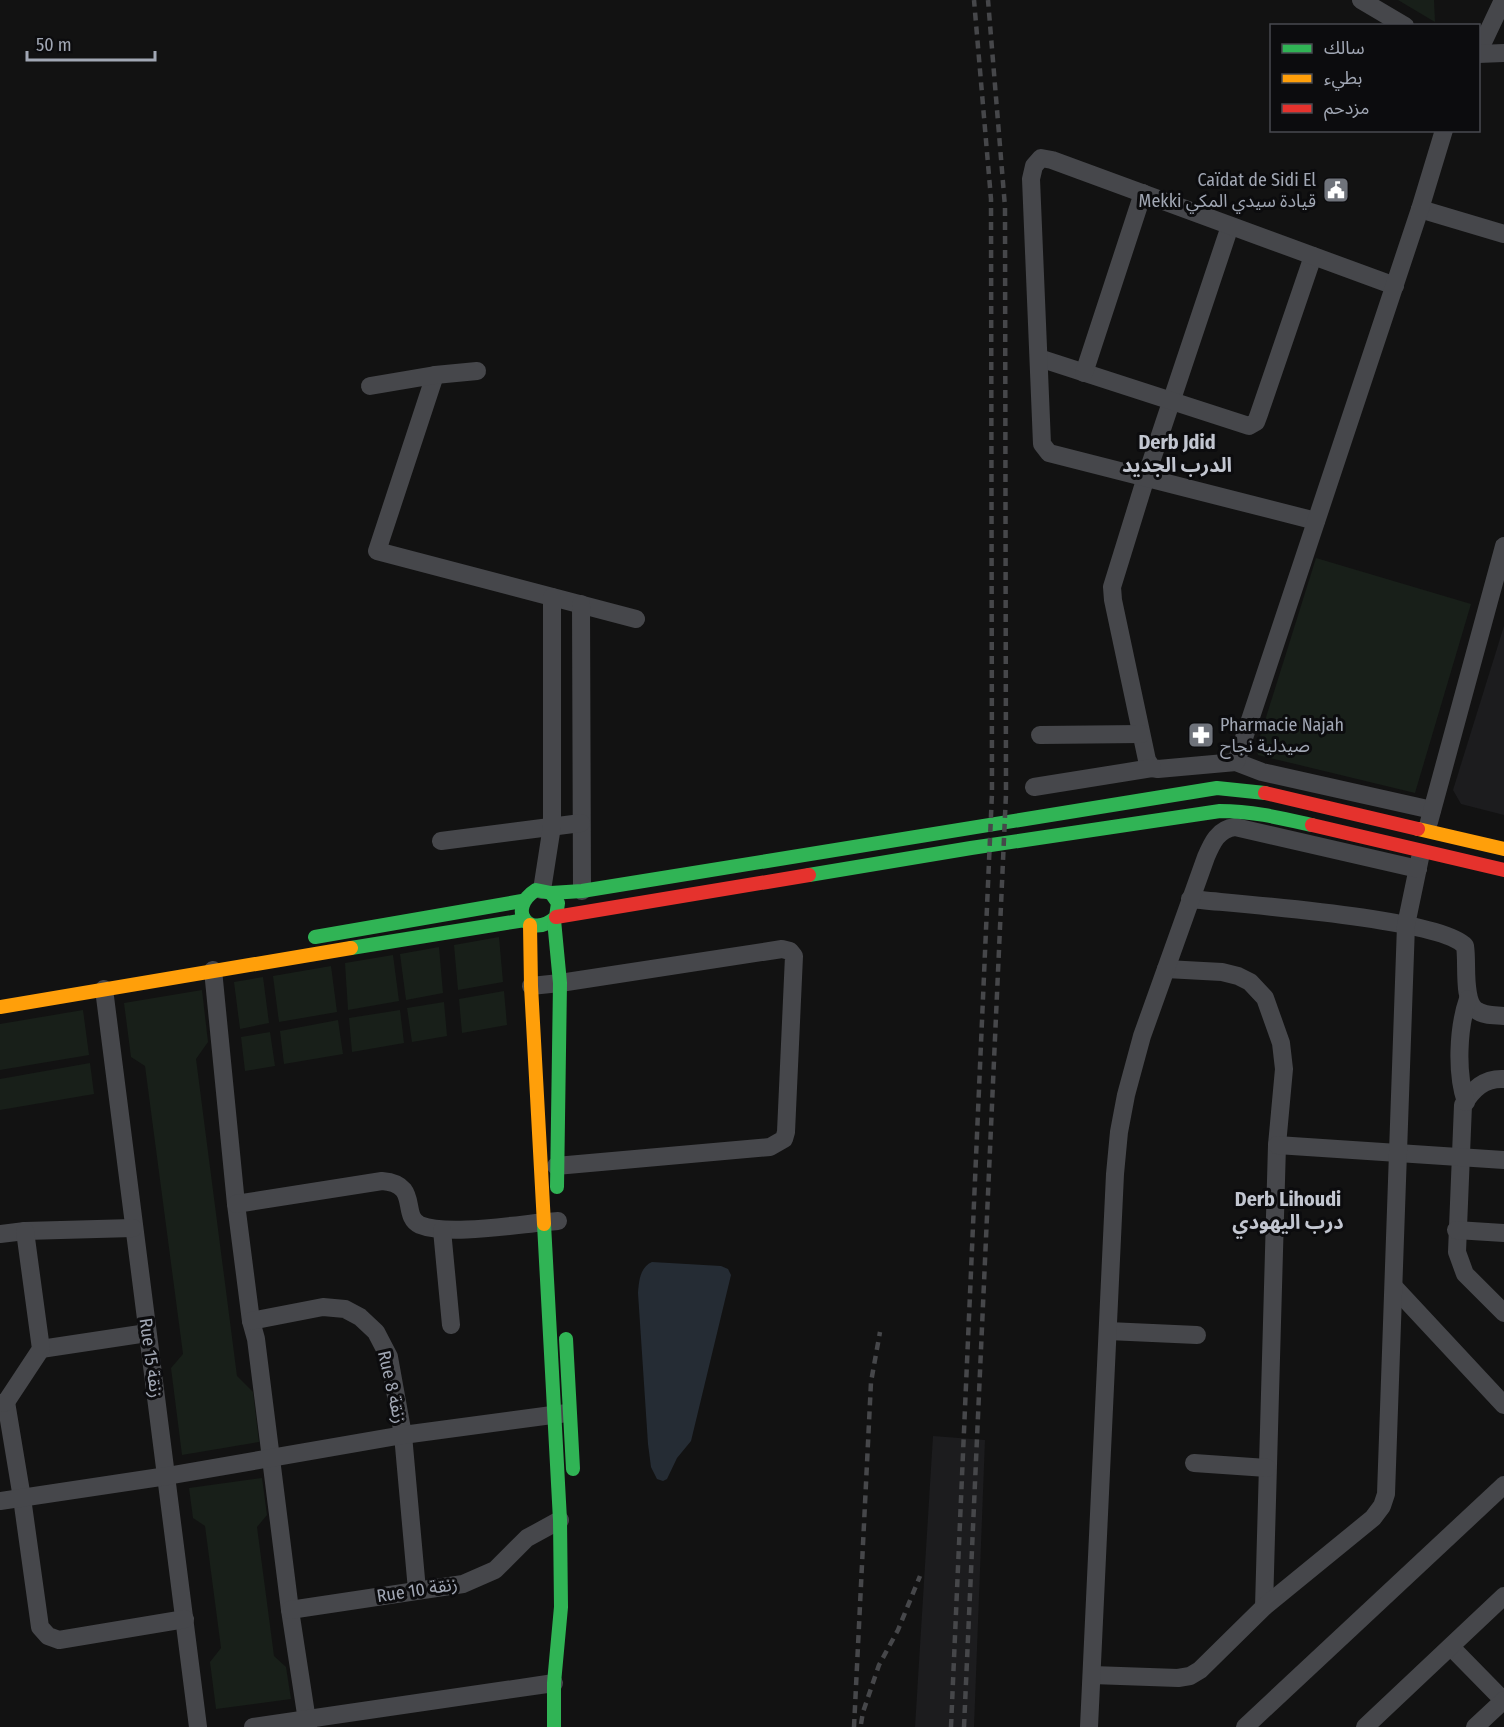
<svg xmlns="http://www.w3.org/2000/svg" width="1504" height="1727" font-family="'Fira Sans Condensed','Noto Sans Arabic',sans-serif">
<style>
.built{fill:#1c1c1e}
.green{fill:#181f19}
.water{fill:#252c34}
.lines{fill:none;stroke-linecap:round;stroke-linejoin:round}
.street{stroke:#46474b;stroke-width:18}
.fast{stroke:#30b455;stroke-width:14}
.slow{stroke:#ff9f0a;stroke-width:14}
.jam{stroke:#e5322d;stroke-width:14}
.rail{stroke:#46474a;stroke-width:4.5;stroke-dasharray:8 6;stroke-linecap:butt}
.labels{text-anchor:middle;dominant-baseline:central;stroke-width:6;stroke-linejoin:round;paint-order:stroke}
.poi-label{font-size:18px;fill:#a1a7b4;stroke:#0c0c0e;text-anchor:end}
.street-label{font-size:18px;fill:#a1a7b4;stroke:#0c0c0e}
.neighbourhood-label{font-size:20px;font-weight:bold;fill:#c2c6d0;stroke:#0c0c0e}
</style>
<rect width="100%" height="100%" fill="#121212"/>
<g class="built">
<path d="M1504 626V815L1461 804 1453 790Z"/>
<path d="M933 1436 985 1440 974 1727H915Z"/>
</g>
<g class="green">
<path d="M1398 0H1434L1435 22Z"/>
<path d="M1316 558 1471 604 1415 793 1258 755 1256 749Z"/>
<path d="M499 937 503 982 458 990 454 945Z"/>
<path d="M439 947 443 993 406 1000 400 954Z"/>
<path d="M393 955 399 1001 348 1010 345 963Z"/>
<path d="M331 966 337 1012 279 1022 273 976Z"/>
<path d="M263 977 269 1023 240 1029 234 982Z"/>
<path d="M202 990 208 1042 196 1059 237 1376 253 1392 259 1442 182 1455 171 1368 183 1354 145 1066 131 1057 124 1003Z"/>
<path d="M504 991 507 1025 462 1033 459 999Z"/>
<path d="M444 1002 447 1036 412 1042 407 1008Z"/>
<path d="M83 1010 89 1055 0 1070V1024Z"/>
<path d="M400 1010 404 1043 352 1052 349 1018Z"/>
<path d="M338 1020 343 1054 284 1064 280 1031Z"/>
<path d="M270 1032 275 1066 245 1071 241 1037Z"/>
<path d="M90 1063 94 1094 0 1110V1079Z"/>
<path d="M262 1478 267 1515 257 1527 274 1656 286 1667 291 1699 216 1709 210 1662 221 1648 205 1526 193 1518 189 1488Z"/>
</g>
<path class="water" d="M652 1262 721 1266 728 1269 731 1275 691 1441 677 1458 667 1479 663 1481 657 1479 651 1467 648 1444 638 1293C639 1281 640 1267 652 1262Z"/>
<g class="lines">
<g class="street">
<path d="M1361 0 1405 26"/>
<path d="M1478 53 1503 0"/>
<path d="M1478 54 1504 53"/>
<path d="M1420 209 1504 234"/>
<path d="M1230 226 1146 477 1112 587 1113 600 1147 760 1152 768 1158 769 1236 762 1262 772 1432 810"/>
<path d="M1039 358 1249 426 1256 422 1259 414 1313 256"/>
<path d="M1084 373 1143 193"/>
<path d="M435 375 377 551 636 619"/>
<path d="M370 386 435 375 477 371"/>
<path d="M1316 521 1049 453 1042 444 1031 179 1034 166 1041 158 1052 160 1395 286"/>
<path d="M581 604 582 891"/>
<path d="M1040 735 1141 734"/>
<path d="M1236 762 1420 209 1444 130"/>
<path d="M1034 787 1152 768"/>
<path d="M1429 822 1504 546"/>
<path d="M441 841 581 823"/>
<path d="M542 890 552 826V597"/>
<path d="M1190 899C1236 904 1440 918 1465 946 1468 963 1462 1000 1476 1010 1484 1016 1495 1015 1504 1016"/>
<path d="M1166 969 1222 972 1238 976 1250 982 1265 998 1281 1043 1284 1069 1277 1145 1264 1607"/>
<path d="M213 970 236 1204 251 1321 256 1339 290 1610 308 1727"/>
<path d="M531 986 560 983 782 949 790 951 794 956 786 1132 784 1139 770 1147 556 1166"/>
<path d="M104 989 198 1727"/>
<path d="M1504 1079C1484 1078 1473 1089 1463 1105L1457 1252 1465 1274 1504 1313"/>
<path d="M1466 1102C1456 1073 1458 1028 1468 999"/>
<path d="M1277 1145 1504 1160"/>
<path d="M236 1204 382 1181C421 1184 400 1216 420 1225 449 1237 524 1223 558 1221"/>
<path d="M442 1230 451 1325"/>
<path d="M1456 1230 1504 1233"/>
<path d="M0 1234 25 1231 133 1228"/>
<path d="M1394 1287 1504 1405"/>
<path d="M251 1321 323 1307 345 1309 360 1317 376 1332 389 1357 403 1435 417 1590"/>
<path d="M1108 1331 1197 1335"/>
<path d="M41 1349 147 1333"/>
<path d="M6 1402 22 1498 40 1627 48 1636 59 1640 185 1619"/>
<path d="M0 1403 6 1402 41 1349 25 1231"/>
<path d="M1194 1463 1267 1468"/>
<path d="M0 1501 167 1476 403 1435 567 1413"/>
<path d="M290 1610 463 1584 495 1570 527 1538 560 1520"/>
<path d="M1451 1647 1503 1700"/>
<path d="M1092 1675 1178 1678 1190 1676 1200 1670 1264 1607 1373 1518 1382 1506 1386 1494 1406 925 1420 858"/>
<path d="M253 1727 554 1683"/>
<path d="M1089 1727 1115 1174 1119 1132 1126 1095 1142 1036 1206 857C1212 843 1218 829 1235 827L1418 869"/>
<path d="M1245 1727 1504 1485"/>
<path d="M1365 1727 1504 1596"/>
<path d="M1475 1727 1504 1700"/>
</g>
<g class="fast">
<path d="M809 875 971 848 1220 811C1252 811 1281 818 1312 825"/>
<path d="M551 893 558 903 556 917C529 941 506 909 536 890L551 893 582 891 1217 788 1265 793"/>
<path d="M554 920 560 983 557 1187"/>
<path d="M315 937 522 901"/>
<path d="M351 948 525 920"/>
<path d="M544 1224 560 1520 561 1607 554 1683V1727"/>
<path d="M566 1339 573 1469"/>
</g>
<g class="slow">
<path d="M1418 829 1504 849"/>
<path d="M530 925 531 986 544 1224"/>
<path d="M0 1007 351 948"/>
</g>
<g class="jam">
<path d="M1265 793 1418 829"/>
<path d="M1312 825 1504 870"/>
<path d="M556 917 809 875"/>
</g>
<g class="rail">
<path d="M861 1724 863 1712 879 1665 898 1630 920 1576"/>
<path d="M854 1727 871 1382 880 1332"/>
<path d="M951 1727 992 793 991 199 974 0"/>
<path d="M964 1727 1006 794 1005 207 988 0"/>
</g>
</g>
<defs>
<symbol id="civic-square" viewBox="-11 -11 22 22"><rect x="-9" y="-9" width="18" height="18" rx="4" fill="#6f737b" stroke="#0c0c0e"/><path d="M-.6-6.5H3V-4.5H.6V-3L4-1V1h2V6H-6V1h2V-1L-.6-3ZM-1.2 2.5V6h2.4V2.5Z" fill="#fff"/></symbol>
<symbol id="pharmacy-square" viewBox="-11 -11 22 22"><rect x="-9" y="-9" width="18" height="18" rx="4" fill="#6f737b" stroke="#0c0c0e"/><path d="M-2-6h4v4h4v4h-4v4h-4v-4h-4v-4h4Z" fill="#fff"/></symbol>
</defs>
<g fill-rule="evenodd">
<use href="#civic-square" x="1321" y="175" width="30" height="30"/>
<use href="#pharmacy-square" x="1186" y="720" width="30" height="30"/>
</g>
<g class="labels">
<g class="poi-label">
<text x="1316" y="180">Caïdat de Sidi El<tspan x="1316" dy="21">Mekki قيادة سيدي المكي</tspan></text>
<text x="1220" y="725" text-anchor="start">Pharmacie Najah<tspan x="1220" dy="21">صيدلية نجاح</tspan></text>
</g>
<g class="street-label">
<text transform="translate(151 1358) rotate(82)">Rue 15 زنقة</text>
<text transform="translate(392 1387) rotate(77)">Rue 8 زنقة</text>
<text transform="translate(417 1590) rotate(-9)">Rue 10 زنقة</text>
</g>
<g class="neighbourhood-label">
<text x="1177" y="442">Derb Jdid<tspan x="1177" dy="23">الدرب الجديد</tspan></text>
<text x="1288" y="1199">Derb Lihoudi<tspan x="1288" dy="23">درب اليهودي</tspan></text>
</g>
</g>
<rect x="1270" y="24" width="210" height="108" fill="#0c0c0e" stroke="#484a50" stroke-width="1.5"/>
<rect x="1282" y="44" width="30" height="9" fill="#30b455" stroke="#484a50" stroke-width="1.5"/>
<text x="1324" y="54" font-size="18" fill="#a1a7b4">سالك</text>
<rect x="1282" y="74" width="30" height="9" fill="#ff9f0a" stroke="#484a50" stroke-width="1.5"/>
<text x="1324" y="84" font-size="18" fill="#a1a7b4">بطيء</text>
<rect x="1282" y="104" width="30" height="9" fill="#e5322d" stroke="#484a50" stroke-width="1.5"/>
<text x="1324" y="114" font-size="18" fill="#a1a7b4">مزدحم</text>
<path d="M27 51v9h128v-9" fill="none" stroke="#a1a7b4" stroke-width="3"/>
<text x="36" y="51" font-size="18" fill="#a1a7b4" stroke="#0c0c0e" stroke-width="4.5" paint-order="stroke">50 m</text>
</svg>
